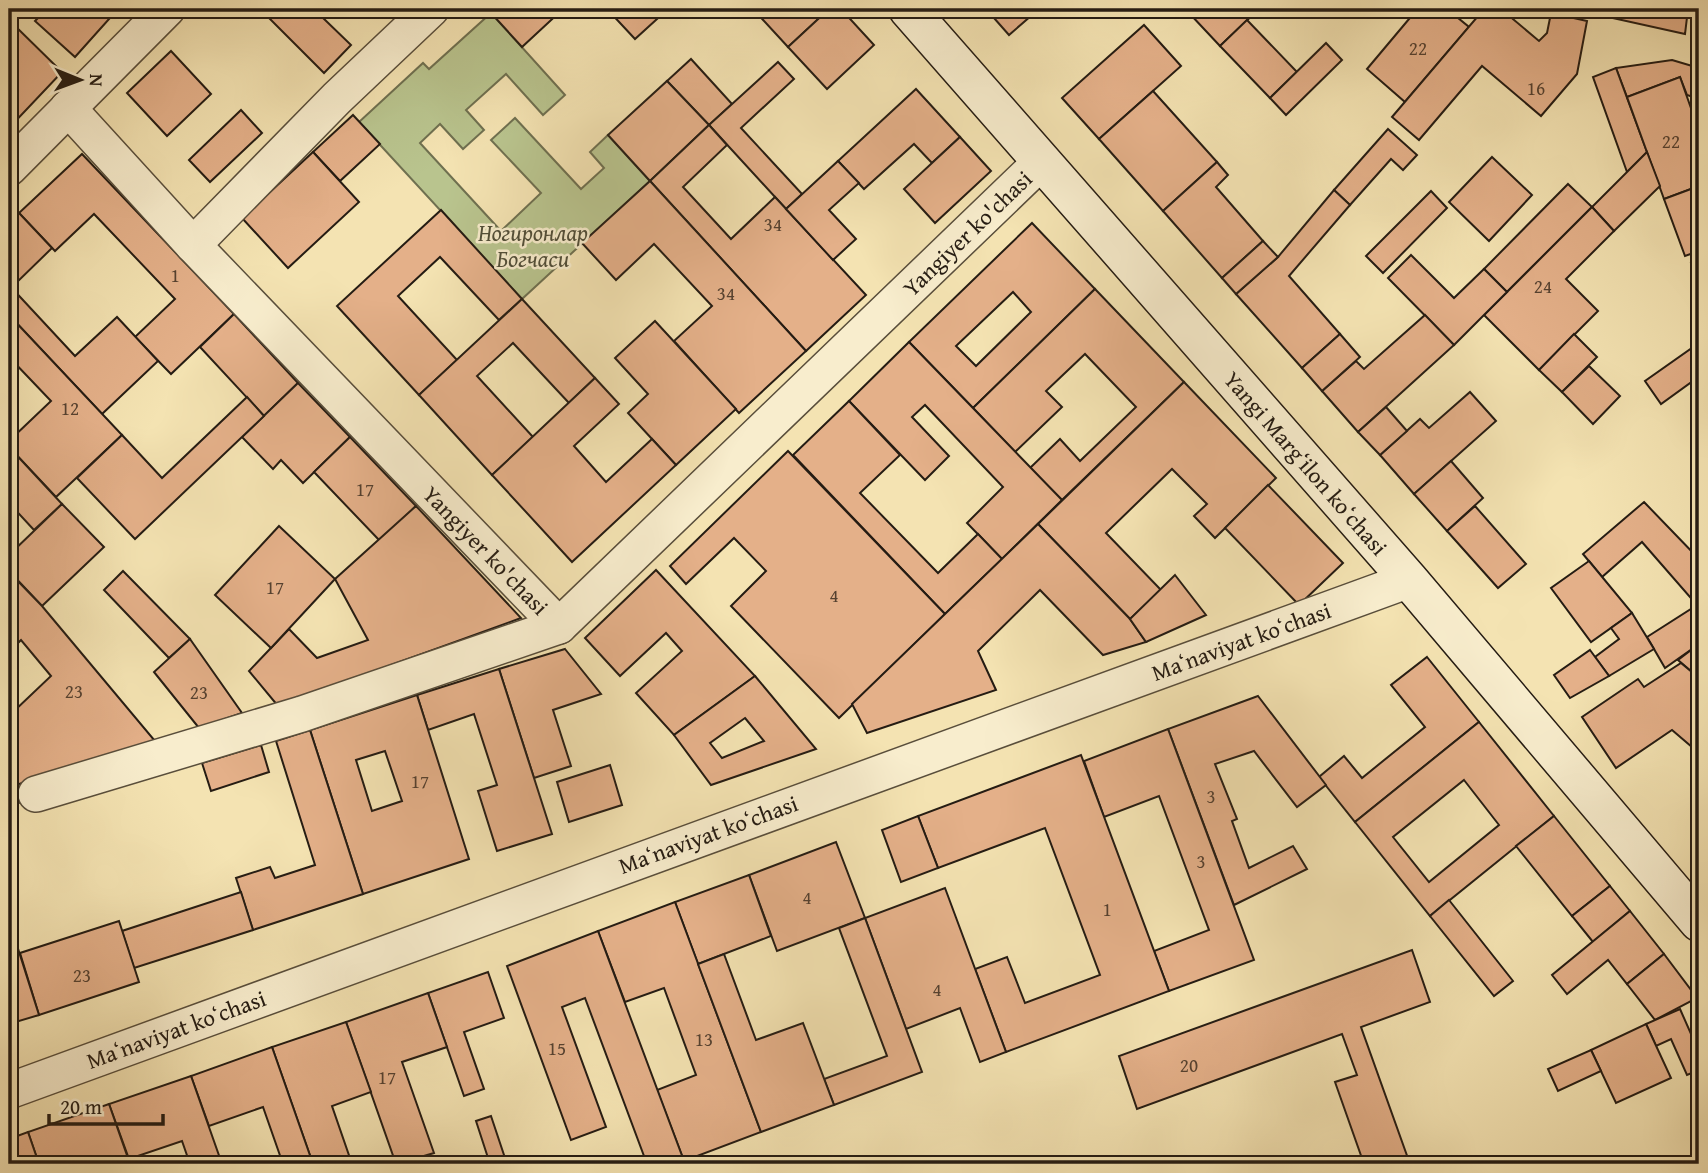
<svg xmlns="http://www.w3.org/2000/svg" width="1708" height="1173" font-family="'Gentium Book Plus',serif">
<style>
.green{fill:#b9c48e;stroke:#6f7050;stroke-width:2}
.building{fill:#e4b089;stroke:#251c13;stroke-width:2;fill-rule:evenodd}
.lines{fill:none;stroke-linecap:round;stroke-linejoin:round}
.minor-casing{stroke:#594e3b;stroke-width:38}
.secondary-casing{stroke:#251c13;stroke-width:41}
.minor{stroke:#f8edcd;stroke-width:35}
.secondary{stroke:#f8edcd;stroke-width:38}
.labels{text-anchor:middle;dominant-baseline:central;stroke-width:5;stroke-linejoin:round;paint-order:stroke}
.number-label{font-size:19px;fill:#554130}
.park-label{font-size:23px;font-style:italic;fill:#514e38;stroke:#f8edcd}
.street-label{font-size:23px;fill:#251c13;stroke:#f8edcd}
</style>
<rect width="100%" height="100%" fill="#f4e3b2"/>
<filter id="stains"><feTurbulence type="fractalNoise" baseFrequency=".00286" numOctaves="4"/><feColorMatrix values="0 0 0 0 .2 0 0 0 0 .09 0 0 0 0 .02 0 0 0 .5 -.17"/></filter>
<radialGradient id="worn" r=".72"><stop offset=".6" stop-color="#630" stop-opacity="0"/><stop offset="1" stop-color="#630" stop-opacity=".3"/></radialGradient>
<path class="green" d="M491 13 565 95 543 115 506 74 466 110 484 130 463 149 440 124 420 143 501 231 541 193 491 140 515 118 581 189 604 168 590 152 608 135 650 181 522 299 359 122 423 63 429 69Z"/>
<g class="building">
<path d="M47 9H118L75 57 35 21Z"/>
<path d="M260 9H329L321 16 351 45 324 73Z"/>
<path d="M495 9H563L522 47 491 13Z"/>
<path d="M607 9H668L635 39Z"/>
<path d="M753 9H829L788 47Z"/>
<path d="M829 9H841L874 45 827 89 788 47Z"/>
<path d="M986 9H1039L1009 35Z"/>
<path d="M1196 9H1259L1220 46 1190 14Z"/>
<path d="M1398 9H1447L1469 27 1405 102 1367 69 1409 19Z"/>
<path d="M1484 9H1501L1539 41 1547 33 1551 13 1587 21 1577 74 1541 116 1482 66 1419 140 1392 117Z"/>
<path d="M1581 9H1609L1608 17Z"/>
<path d="M1609 9H1688L1685 34 1608 17Z"/>
<path d="M9 20 62 72 9 128Z"/>
<path d="M1247 20 1297 72 1270 98 1220 46Z"/>
<path d="M1144 25 1181 66 1099 139 1062 98Z"/>
<path d="M1326 43 1342 60 1286 115 1270 98Z"/>
<path d="M171 51 211 94 167 136 127 93Z"/>
<path d="M691 59 732 104 709 125 667 81Z"/>
<path d="M1672 60 1699 68V99L1687 95 1680 77 1627 97 1616 68Z"/>
<path d="M778 62 794 79 741 128 802 194 786 209 709 125Z"/>
<path d="M1616 68 1647 152 1627 172 1593 77Z"/>
<path d="M1680 77 1699 131V186L1664 199 1627 97Z"/>
<path d="M667 81 709 125 650 181 608 135Z"/>
<path d="M916 89 960 137 932 163 914 144 864 189 838 161Z"/>
<path d="M1153 91 1217 162 1163 211 1099 139Z"/>
<path d="M241 110 262 133 210 182 189 160Z"/>
<path d="M353 115 380 144 340 181 313 152Z"/>
<path d="M709 125 727 145 683 187 731 239 775 197 866 295 806 351 650 181Z"/>
<path d="M1388 129 1417 155 1403 170 1391 159 1350 205 1334 190Z"/>
<path d="M960 137 991 171 935 223 904 189Z"/>
<path d="M313 152 359 202 288 268 242 218Z"/>
<path d="M1647 152 1660 186 1614 231 1592 207Z"/>
<path d="M82 154 234 314 171 374 135 337 175 299 94 214 55 251 19 213Z"/>
<path d="M1492 157 1532 195 1489 241 1449 202Z"/>
<path d="M838 161 859 183 829 210 856 239 833 260 786 209Z"/>
<path d="M1217 162 1228 175 1216 187 1263 241 1222 278 1163 211Z"/>
<path d="M650 181 806 351 739 413 674 341 712 306 654 244 616 280 582 243Z"/>
<path d="M1568 184 1592 207 1507 292 1484 269Z"/>
<path d="M1699 186V251L1685 256 1664 199Z"/>
<path d="M1334 190 1350 205 1289 276 1340 334 1302 368 1236 294 1278 257Z"/>
<path d="M1431 191 1447 208 1383 273 1366 256Z"/>
<path d="M1592 207 1614 231 1566 279 1598 311 1539 370 1484 315Z"/>
<path d="M441 210 522 299 499 320 440 257 398 296 457 360 419 395 337 306Z"/>
<path d="M19 213 52 248 11 288 9 223Z"/>
<path d="M1032 223 1095 289 973 408 909 342ZM1013 292 1031 312 976 366 956 346Z"/>
<path d="M1263 241 1278 257 1236 294 1222 278Z"/>
<path d="M1411 255 1454 298 1484 269 1507 292 1454 345 1388 278Z"/>
<path d="M1699 259V284L1691 263Z"/>
<path d="M9 285 75 356 117 317 158 361 102 414 9 315Z"/>
<path d="M1095 289 1184 382 1062 500 1030 468 1060 439 1080 461 1136 407 1085 354 1046 391 1062 407 1015 452 973 408Z"/>
<path d="M522 299 595 378 569 403 513 343 477 376 533 437 492 475 419 395Z"/>
<path d="M234 314 298 383 264 416 200 347Z"/>
<path d="M9 315 122 435 56 497 9 447V441L51 401 9 357Z"/>
<path d="M1425 315 1454 345 1358 432 1322 391 1356 361 1364 369Z"/>
<path d="M655 321 736 409 676 465 628 413 648 394 615 358Z"/>
<path d="M1340 334 1360 357 1322 391 1302 368Z"/>
<path d="M1574 334 1597 357 1562 392 1539 370Z"/>
<path d="M909 342 1062 500 1002 559 967 523 1003 487 925 405 912 417 949 456 925 480 849 401Z"/>
<path d="M1699 343V389L1693 381 1661 404 1645 381Z"/>
<path d="M1589 366 1620 396 1593 424 1562 392Z"/>
<path d="M595 378 619 404 574 446 606 482 652 439 676 465 572 562 492 475Z"/>
<path d="M1184 382 1276 478 1215 538 1194 516 1207 504 1172 469 1106 533 1161 590 1130 619 1038 524Z"/>
<path d="M298 383 350 437 303 483 281 460 273 469 242 437Z"/>
<path d="M1470 392 1496 421 1414 494 1380 455 1420 419 1429 428Z"/>
<path d="M247 397 264 416 135 539 77 478 122 435 162 478Z"/>
<path d="M849 401 900 455 860 493 938 573 978 534 1002 559 945 614 793 455Z"/>
<path d="M1386 407 1407 431 1380 455 1358 432Z"/>
<path d="M350 437 416 506 380 541 314 472Z"/>
<path d="M9 447 62 504 34 530 9 503Z"/>
<path d="M788 451 945 614 839 718 731 606 766 571 734 538 686 584 670 566Z"/>
<path d="M1451 461 1483 498 1447 531 1414 494Z"/>
<path d="M1268 485 1343 563 1299 605 1225 528Z"/>
<path d="M1644 502 1699 559V644L1665 668 1647 637 1697 605 1642 542 1602 577 1583 554Z"/>
<path d="M62 504 104 547 42 606 9 571V555Z"/>
<path d="M416 506 521 618 278 706 249 671 289 629 317 658 368 640 335 579Z"/>
<path d="M1475 506 1526 564 1498 588 1447 531Z"/>
<path d="M1038 524 1130 619 1146 642 1103 655 1040 590 978 651 996 690 867 733 852 704Z"/>
<path d="M279 526 335 579 271 648 215 595Z"/>
<path d="M1589 561 1632 613 1591 642 1551 588Z"/>
<path d="M656 570 755 676 674 735 636 693 682 651 666 633 620 676 585 638Z"/>
<path d="M123 571 190 639 169 658 104 590Z"/>
<path d="M11 574 42 606 155 741 16 785 9 768V706L12 713 51 676 21 640 9 652Z"/>
<path d="M1175 575 1206 615 1146 642 1130 619Z"/>
<path d="M1632 613 1654 649 1609 676 1595 657 1619 639 1611 628Z"/>
<path d="M190 639 242 713 199 728 154 672Z"/>
<path d="M1699 644V678L1678 660Z"/>
<path d="M565 649 601 694 553 710 571 766 534 778 499 669Z"/>
<path d="M1590 650 1609 676 1570 698 1554 675Z"/>
<path d="M1427 657 1479 722 1355 822 1319 777 1344 756 1362 778 1425 727 1391 685Z"/>
<path d="M1681 663 1699 678V753L1672 730 1616 768 1582 717 1638 679 1644 687Z"/>
<path d="M499 669 552 834 497 851 478 791 497 785 474 714 428 730 417 695Z"/>
<path d="M755 676 816 749 711 785 674 735ZM745 718 764 741 722 758 710 743Z"/>
<path d="M417 695 469 859 363 894 310 730ZM385 751 402 801 372 811 356 760Z"/>
<path d="M1258 696 1326 785 1297 807 1254 751 1215 764 1237 819 1232 821 1249 868 1293 846 1307 869 1234 905 1168 729Z"/>
<path d="M1479 722 1554 816 1430 916 1355 822ZM1464 780 1499 825 1429 882 1393 837Z"/>
<path d="M1168 729 1254 960 1169 991 1154 951 1209 930 1159 796 1104 817 1084 761Z"/>
<path d="M310 730 363 894 253 930 236 878 270 867 275 878 315 865 276 741Z"/>
<path d="M261 745 269 772 211 791 202 763Z"/>
<path d="M1081 755 1169 991 1006 1052 975 969 1007 957 1025 1003 1100 975 1045 828 938 868 918 816Z"/>
<path d="M610 765 622 805 569 822 557 782Z"/>
<path d="M9 770 22 802 9 805Z"/>
<path d="M918 816 938 868 901 882 882 830Z"/>
<path d="M1554 816 1610 886 1572 916 1516 846Z"/>
<path d="M836 842 865 918 777 951 749 875Z"/>
<path d="M749 875 771 936 698 964 675 902Z"/>
<path d="M1610 886 1630 911 1593 942 1572 916Z"/>
<path d="M945 888 1006 1052 980 1062 960 1008 906 1029 865 918Z"/>
<path d="M241 892 253 930 134 968 122 931Z"/>
<path d="M1449 900 1513 981 1494 996 1430 916Z"/>
<path d="M675 902 761 1132 684 1161 657 1090 696 1075 664 988 625 1002 598 931Z"/>
<path d="M1630 911 1664 954 1627 984 1608 960 1567 994 1552 975Z"/>
<path d="M865 918 922 1072 834 1105 824 1079 887 1056 839 928Z"/>
<path d="M119 921 139 982 39 1015 20 953Z"/>
<path d="M598 931 684 1161 675 1164H647L585 998 562 1007 606 1127 571 1140 507 966Z"/>
<path d="M14 936 39 1015 9 1024V937Z"/>
<path d="M1412 950 1430 1002 1361 1027 1410 1164H1364L1335 1082 1357 1075 1342 1034 1137 1109 1119 1056Z"/>
<path d="M724 954 756 1040 803 1023 834 1105 761 1132 698 964Z"/>
<path d="M1664 954 1697 998 1655 1020 1627 984Z"/>
<path d="M488 972 504 1018 464 1032 484 1089 464 1096 428 993Z"/>
<path d="M428 993 447 1047 402 1062 434 1153 424 1156 427 1164H396L346 1022Z"/>
<path d="M1680 1009 1699 1052V1070L1687 1075 1671 1039 1656 1046 1646 1024Z"/>
<path d="M346 1022 371 1092 332 1106 352 1164H313L272 1047Z"/>
<path d="M1646 1024 1671 1078 1616 1103 1591 1050Z"/>
<path d="M272 1047 313 1164H283L263 1107 209 1126 191 1076Z"/>
<path d="M1591 1050 1601 1071 1558 1091 1548 1069Z"/>
<path d="M191 1076 222 1164H190L182 1141 129 1159 109 1104Z"/>
<path d="M109 1104 130 1164H39L28 1132Z"/>
<path d="M491 1116 507 1164H490L476 1121Z"/>
<path d="M28 1132 39 1164H9V1139Z"/>
</g>
<g class="lines">
<defs>
<g id="minor">
<path d="M68 108 193 245 559 626 1042 161"/>
<path d="M9 168 167 9"/>
<path d="M193 245 337 98 431 9"/>
<path d="M36 794 302 714 559 626"/>
<path d="M9 1091 1409 580"/>
</g>
<path id="secondary" d="M908 9 1409 580 1699 922"/>
</defs>
<use href="#minor" class="minor-casing"/>
<use href="#secondary" class="secondary-casing"/>
<use href="#minor" class="minor"/>
<use href="#secondary" class="secondary"/>
</g>
<g class="labels">
<g class="number-label">
<text x="1418" y="48">22</text>
<text x="1536" y="88">16</text>
<text x="1671" y="141">22</text>
<text x="773" y="224">34</text>
<text x="175" y="275">1</text>
<text x="1543" y="286">24</text>
<text x="726" y="293">34</text>
<text x="70" y="408">12</text>
<text x="365" y="489">17</text>
<text x="275" y="587">17</text>
<text x="834" y="595">4</text>
<text x="74" y="691">23</text>
<text x="199" y="692">23</text>
<text x="420" y="781">17</text>
<text x="1211" y="796">3</text>
<text x="1201" y="861">3</text>
<text x="807" y="897">4</text>
<text x="1107" y="909">1</text>
<text x="82" y="975">23</text>
<text x="937" y="989">4</text>
<text x="704" y="1039">13</text>
<text x="557" y="1048">15</text>
<text x="1189" y="1065">20</text>
<text x="387" y="1077">17</text>
</g>
<g class="park-label">
<text x="533" y="232">Ногиронлар<tspan x="533" dy="26">Богчаси</tspan></text>
</g>
<g class="street-label">
<text transform="translate(967 233) rotate(-44)">Yangiyer ko'chasi</text>
<text transform="translate(1306 463) rotate(49)">Yangi Margʻilon koʻchasi</text>
<text transform="translate(486 550) rotate(46)">Yangiyer ko'chasi</text>
<text transform="translate(1241 641) rotate(-20)">Maʻnaviyat koʻchasi</text>
<text transform="translate(708 834) rotate(-20)">Maʻnaviyat koʻchasi</text>
<text transform="translate(176 1029) rotate(-20)">Maʻnaviyat koʻchasi</text>
</g>
</g>
<rect width="1708" height="1173" fill="none" stroke="#f4e3b2" stroke-width="35"/>
<rect x="10" y="10" width="1687" height="1152" fill="none" stroke="#251c13" stroke-width="3.5"/>
<rect x="18" y="18" width="1673" height="1138" fill="none" stroke="#251c13" stroke-width="2"/>
<g transform="translate(80 80) rotate(91)" stroke="#f8edcd" stroke-width="5" paint-order="stroke">
<path d="M0-5L12 26L0 18L-12 26Z" fill="#251c13"/>
<text y="-10" font-size="19" font-weight="bold" text-anchor="middle" fill="#251c13">N</text>
</g>
<path d="M49 1114v10h114v-10" fill="none" stroke="#251c13" stroke-width="3.5"/>
<text x="60" y="1114" font-size="21" fill="#251c13" stroke="#f8edcd" stroke-width="5" paint-order="stroke">20 m</text>
<rect width="100%" height="100%" filter="url(#stains)"/>
<rect width="100%" height="100%" fill="url(#worn)"/>
</svg>
